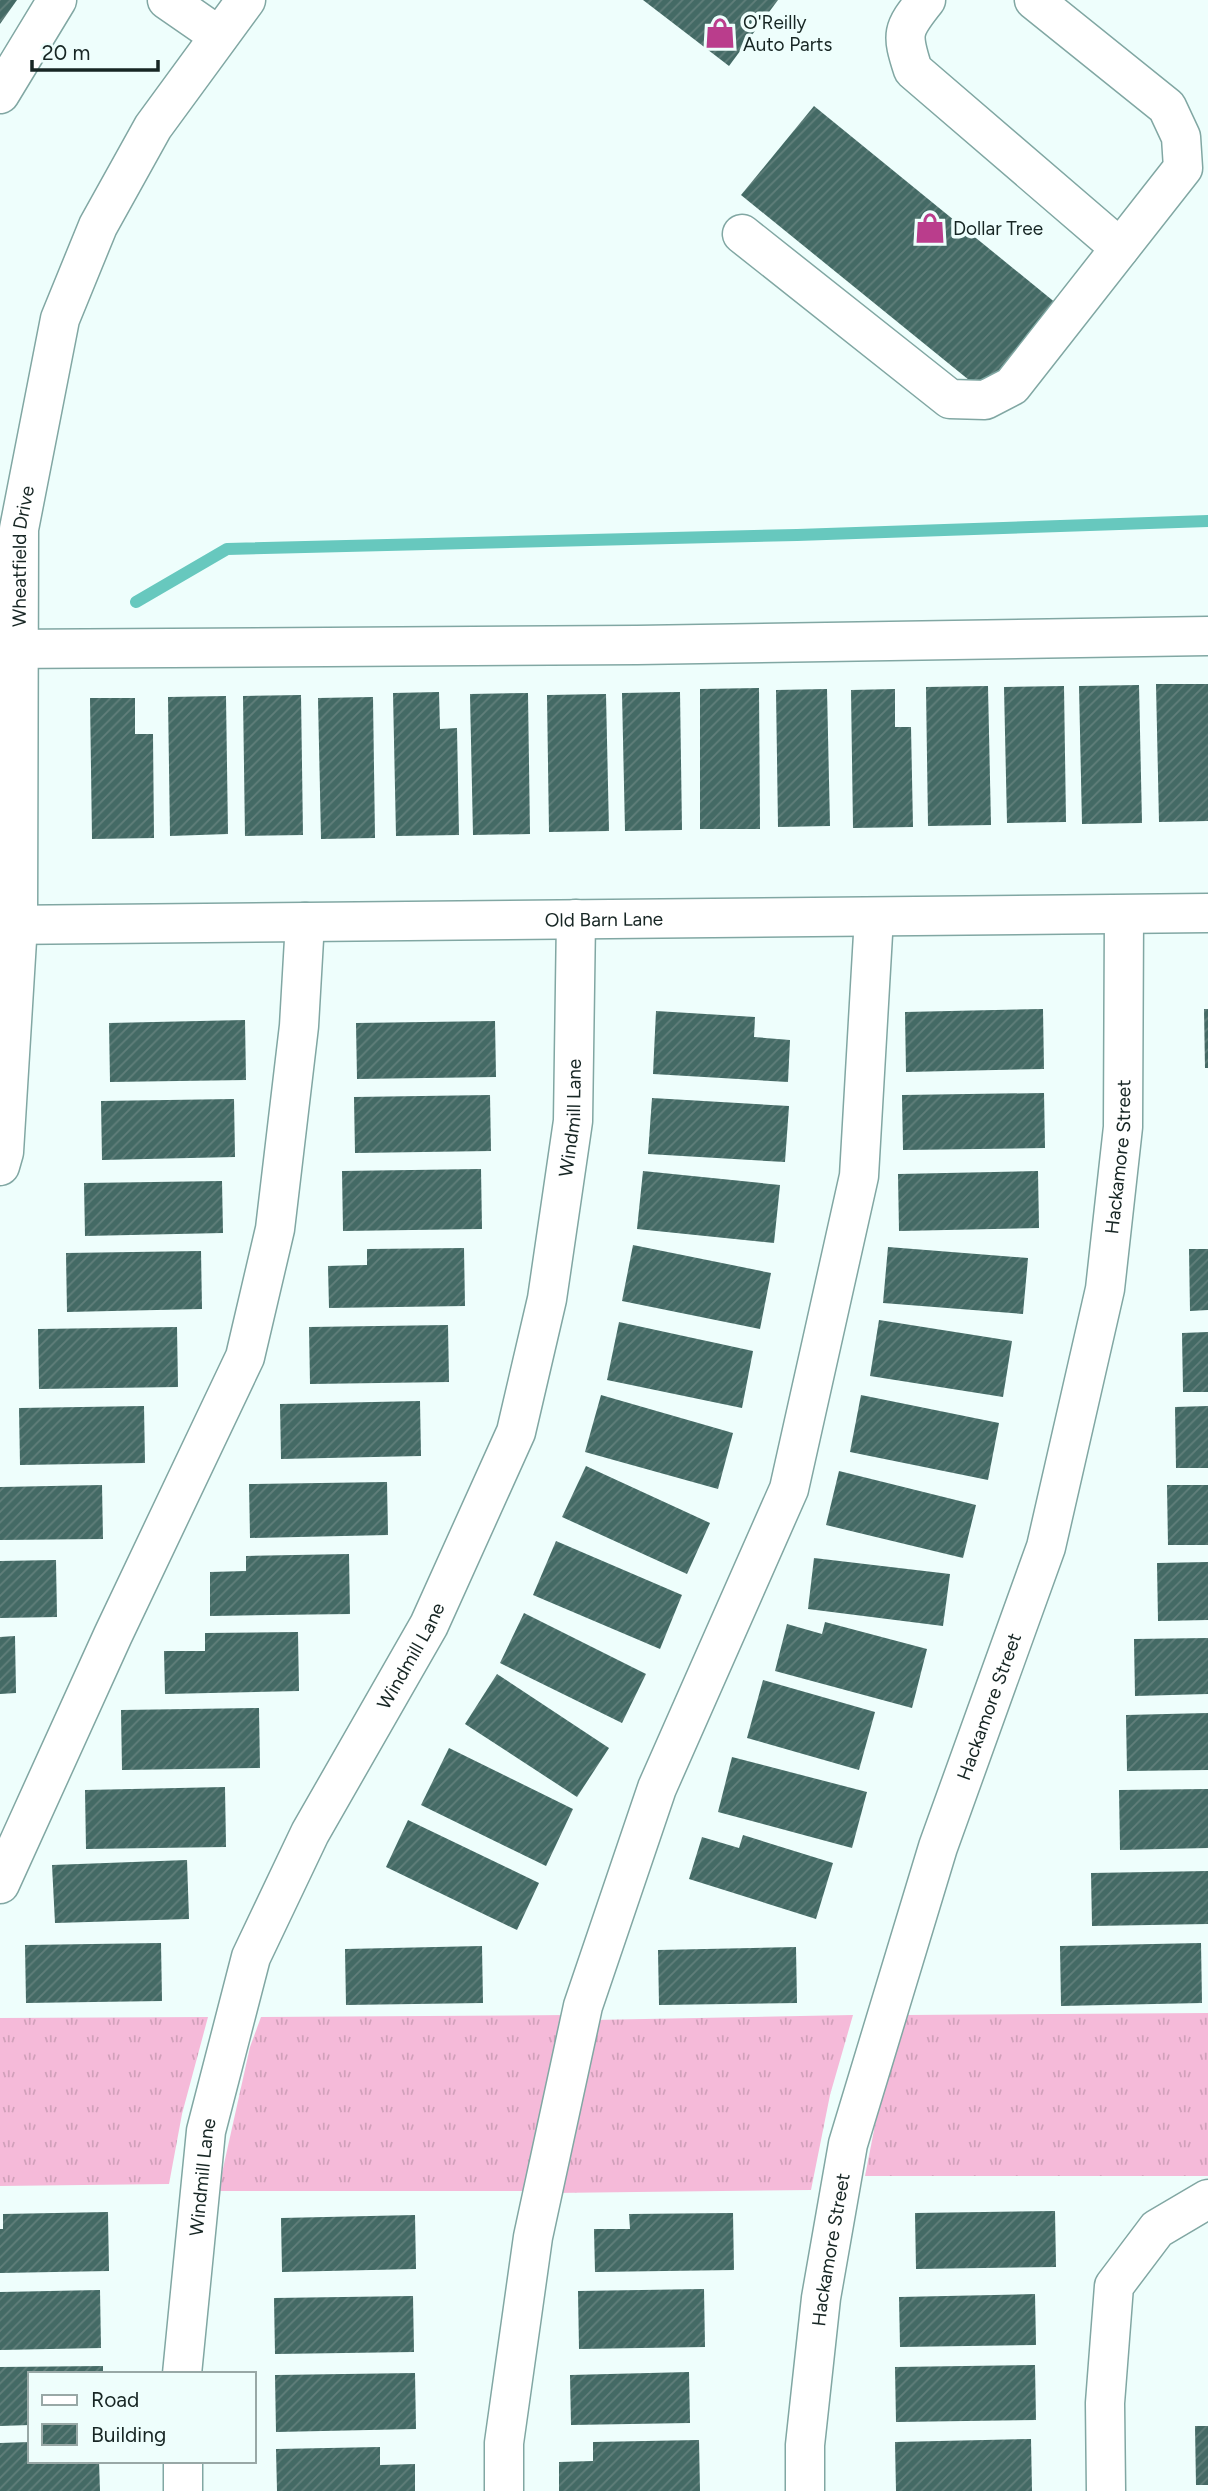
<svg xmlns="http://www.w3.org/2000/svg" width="1208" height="2491" font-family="Figtree,sans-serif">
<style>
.grass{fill:url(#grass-tufts)}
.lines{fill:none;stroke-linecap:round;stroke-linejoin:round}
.stream{stroke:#67c8be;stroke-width:12}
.building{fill:url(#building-hatch)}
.minor-casing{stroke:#81a7a3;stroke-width:41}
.minor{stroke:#fff;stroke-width:38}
.labels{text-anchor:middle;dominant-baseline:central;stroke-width:7;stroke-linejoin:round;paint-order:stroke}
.poi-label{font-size:19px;fill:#172624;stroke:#eefefc;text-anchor:start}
.street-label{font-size:19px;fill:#172624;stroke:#eefefc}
</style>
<defs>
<pattern id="grass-tufts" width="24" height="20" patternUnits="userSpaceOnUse" patternTransform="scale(1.75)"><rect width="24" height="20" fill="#f5bad9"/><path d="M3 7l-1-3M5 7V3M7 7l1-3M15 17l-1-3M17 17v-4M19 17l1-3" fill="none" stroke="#d1a0ba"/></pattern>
<pattern id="building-hatch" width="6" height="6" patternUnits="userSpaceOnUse" patternTransform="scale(1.75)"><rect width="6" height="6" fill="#446a65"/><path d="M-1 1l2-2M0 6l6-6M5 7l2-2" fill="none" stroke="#617f7b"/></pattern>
</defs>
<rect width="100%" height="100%" fill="#eefefc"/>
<g class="grass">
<path d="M1208 2013V2176H865L878 2110 905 2015Z"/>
<path d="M569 2015 527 2191H218L250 2047 261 2017Z"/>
<path d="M853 2015 830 2095 811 2190 551 2193 592 2020Z"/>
<path d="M208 2017 182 2114 169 2184 0 2186V2018Z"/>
</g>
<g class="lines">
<path class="stream" d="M136 602 227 549 797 535 1208 521"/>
</g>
<g class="building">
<path d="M0 0H17L0 24Z"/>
<path d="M643 0H778L729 66Z"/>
<path d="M814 106 1057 304 985 393 741 195Z"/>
<path d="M1156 684H1208V821L1159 822Z"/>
<path d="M1139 685 1142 823 1082 824 1079 686Z"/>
<path d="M988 686 991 825 928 826 926 687Z"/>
<path d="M1064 686 1066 822 1007 823 1004 687Z"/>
<path d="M759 688 760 829H700V689Z"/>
<path d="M827 689 830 826 778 827 776 690Z"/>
<path d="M895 689V727H911L913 827 853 828 851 690Z"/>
<path d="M439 692 440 729 457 728 459 835 396 836 393 693Z"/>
<path d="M680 692 682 830 625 831 622 693Z"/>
<path d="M528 693 530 834 473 835 470 694Z"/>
<path d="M606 694 609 831 549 832 547 695Z"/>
<path d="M301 695 303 835 245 836 243 696Z"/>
<path d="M226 696 228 834 170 836 168 697Z"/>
<path d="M373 697 375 838 321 839 318 698Z"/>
<path d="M90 698H135V734H153L154 838 92 839Z"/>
<path d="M1043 1009 1044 1069 906 1072 905 1012Z"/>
<path d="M1204 1009H1208V1068H1205Z"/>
<path d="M656 1011 755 1017 754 1037 790 1040 788 1082 653 1074Z"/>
<path d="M245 1020 246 1080 110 1082 109 1023Z"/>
<path d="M495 1021 496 1077 357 1079 356 1023Z"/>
<path d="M1044 1093 1045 1148 903 1150 902 1095Z"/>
<path d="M490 1095 491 1151 355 1153 354 1097Z"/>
<path d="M652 1098 789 1106 785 1162 648 1154Z"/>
<path d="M234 1099 235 1157 102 1160 101 1101Z"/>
<path d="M481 1169 482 1229 343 1231 342 1171Z"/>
<path d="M643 1171 780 1185 774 1243 637 1229Z"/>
<path d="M1038 1171 1039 1228 899 1231 898 1174Z"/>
<path d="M222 1181 223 1233 85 1236 84 1183Z"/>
<path d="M633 1245 771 1273 760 1329 622 1301Z"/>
<path d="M888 1247 1028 1258 1023 1314 883 1303Z"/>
<path d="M464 1248 465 1306 329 1308 328 1266 367 1265V1249Z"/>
<path d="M1189 1249H1208V1310L1190 1311Z"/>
<path d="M201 1251 202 1309 67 1312 66 1253Z"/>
<path d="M879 1320 1012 1341 1003 1397 870 1376Z"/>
<path d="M619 1322 753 1351 742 1408 607 1380Z"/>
<path d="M448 1325 449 1382 310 1384 309 1327Z"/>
<path d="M177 1327 178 1387 39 1389 38 1329Z"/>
<path d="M1208 1332V1392H1183L1182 1333Z"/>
<path d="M601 1395 733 1433 718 1489 585 1452Z"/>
<path d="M861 1395 999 1423 988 1480 850 1452Z"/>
<path d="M420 1401 421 1456 281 1459 280 1404Z"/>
<path d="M144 1406 145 1463 20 1465 19 1408Z"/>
<path d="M1208 1406V1468H1176L1175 1407Z"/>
<path d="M586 1466 710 1523 687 1574 562 1517Z"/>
<path d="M839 1471 976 1505 963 1558 826 1525Z"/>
<path d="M387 1482 388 1535 250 1538 249 1484Z"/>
<path d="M102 1485 103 1539 0 1540V1487Z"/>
<path d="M1167 1485H1208V1545H1168Z"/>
<path d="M556 1541 682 1595 660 1649 533 1595Z"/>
<path d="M349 1554 350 1614 210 1616V1572L246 1571V1556Z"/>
<path d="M814 1558 950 1574 943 1626 808 1609Z"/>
<path d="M56 1560 57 1617 0 1618V1561Z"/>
<path d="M1208 1562V1620L1158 1621 1157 1563Z"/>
<path d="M524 1613 646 1674 622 1723 500 1663Z"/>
<path d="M825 1622 927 1649 912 1708 775 1671 787 1624 822 1634Z"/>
<path d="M298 1632 299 1691 165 1694 164 1651H205V1633Z"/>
<path d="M15 1636 16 1693 0 1694V1637Z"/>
<path d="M1208 1638V1694L1135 1696 1134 1639Z"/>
<path d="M497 1674 609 1748 577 1797 465 1724Z"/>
<path d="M763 1680 875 1712 859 1770 747 1738Z"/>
<path d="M259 1708 260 1768 122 1770 121 1710Z"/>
<path d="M1208 1713V1770L1127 1771 1126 1715Z"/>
<path d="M449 1748 573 1809 546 1866 421 1805Z"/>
<path d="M732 1757 867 1792 852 1848 718 1812Z"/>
<path d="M225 1787 226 1847 86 1849 85 1790Z"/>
<path d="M1208 1789V1848L1120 1850 1119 1790Z"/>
<path d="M408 1820 539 1883 517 1930 386 1867Z"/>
<path d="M743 1835 833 1863 816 1919 689 1879 702 1837 739 1848Z"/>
<path d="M187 1860 189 1919 55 1923 52 1865Z"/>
<path d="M1208 1871V1924L1092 1926 1091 1873Z"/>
<path d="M161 1943 162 2001 26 2003 25 1945Z"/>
<path d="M1201 1943 1202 2003 1061 2006 1060 1946Z"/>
<path d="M482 1946 483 2003 346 2005 345 1949Z"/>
<path d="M796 1947 797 2003 659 2005 658 1950Z"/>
<path d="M1055 2211 1056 2267 916 2269 915 2213Z"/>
<path d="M108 2212 109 2271 0 2273V2229H3V2214Z"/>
<path d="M733 2213 734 2270 595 2272 594 2229H630L629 2214Z"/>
<path d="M415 2215 416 2269 282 2272 281 2218Z"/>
<path d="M704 2289 705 2347 579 2349 578 2291Z"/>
<path d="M100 2290 101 2348 0 2350V2292Z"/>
<path d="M1035 2294 1036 2345 900 2347 899 2297Z"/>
<path d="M413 2296 414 2352 275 2354 274 2298Z"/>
<path d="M1035 2365 1036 2420 896 2422 895 2367Z"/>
<path d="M103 2366V2374H30V2425L0 2426V2367Z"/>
<path d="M689 2372 690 2423 571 2425 570 2375Z"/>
<path d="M415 2373 416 2429 276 2432 275 2375Z"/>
<path d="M1195 2426H1208V2485H1196Z"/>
<path d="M1031 2439 1032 2491H896L895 2442Z"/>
<path d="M699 2440 700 2491H559V2462L593 2461V2442Z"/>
<path d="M30 2442V2461H99L100 2491H0V2443Z"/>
<path d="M380 2447V2465L415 2464V2491H277L276 2449Z"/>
</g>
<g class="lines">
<defs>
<g id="minor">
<path d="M167 0 219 36"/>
<path d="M926 0C902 30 901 33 913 70L1120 248"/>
<path d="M0 94 57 0"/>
<path d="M742 234 950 399 985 400 1012 386 1183 168 1181 137 1167 107 1034 0"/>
<path d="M0 649 637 645 1208 636"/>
<path id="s1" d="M0 925 1208 913"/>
<path id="s2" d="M0 1166 4 1152 18 924 19 529 60 319 98 226 153 127 246 0"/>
<path d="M0 1884 113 1635 245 1357 275 1229 299 1026 305 922"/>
<path id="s3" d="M182 2374 206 2131 251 1957 310 1833 429 1625 516 1432 547 1299 573 1121 576 919"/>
<path d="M183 2461V2491"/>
<path d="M504 2491V2443L533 2237 583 2006 657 1788 789 1489 859 1176 874 917"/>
<path id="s4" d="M805 2491V2445L821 2298 848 2144 938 1847 1046 1547 1105 1289 1123 1127 1124 915"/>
<path d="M1106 2491 1105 2403 1114 2286 1157 2229 1208 2199"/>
</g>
</defs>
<use href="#minor" class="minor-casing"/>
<use href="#minor" class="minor"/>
</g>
<defs>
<symbol id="shop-bare" viewBox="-9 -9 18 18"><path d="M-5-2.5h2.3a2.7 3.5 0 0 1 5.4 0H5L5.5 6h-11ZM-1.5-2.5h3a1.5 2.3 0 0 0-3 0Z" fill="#ba3d8c" stroke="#eefefc" stroke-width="2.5" paint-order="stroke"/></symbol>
</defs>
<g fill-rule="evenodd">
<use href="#shop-bare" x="698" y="11" width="44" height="44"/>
<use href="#shop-bare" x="908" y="206" width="44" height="44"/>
</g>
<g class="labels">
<g class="poi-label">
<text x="743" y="22">O'Reilly<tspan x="743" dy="22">Auto Parts</tspan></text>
<text x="953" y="228">Dollar Tree</text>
</g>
<g class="street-label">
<text stroke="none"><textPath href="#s2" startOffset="611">Wheatfield Drive</textPath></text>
<text stroke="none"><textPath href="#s1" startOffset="604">Old Barn Lane</textPath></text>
<text stroke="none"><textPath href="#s3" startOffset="1332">Windmill Lane</textPath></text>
<text stroke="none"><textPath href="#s4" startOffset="1377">Hackamore Street</textPath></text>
<text stroke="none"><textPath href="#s3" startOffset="765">Windmill Lane</textPath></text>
<text stroke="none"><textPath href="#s4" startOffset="810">Hackamore Street</textPath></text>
<text stroke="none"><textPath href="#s3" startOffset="198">Windmill Lane</textPath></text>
<text stroke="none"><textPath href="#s4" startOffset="243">Hackamore Street</textPath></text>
</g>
</g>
<rect x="28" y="2372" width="228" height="91" fill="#eefefc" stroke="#98a8a6" stroke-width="2"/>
<rect x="42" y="2395" width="35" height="10" fill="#ffffff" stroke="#98a8a6" stroke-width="2"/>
<text x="91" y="2407" font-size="21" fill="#172624">Road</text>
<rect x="42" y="2424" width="35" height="21" fill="url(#building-hatch)" stroke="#98a8a6" stroke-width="2"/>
<text x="91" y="2442" font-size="21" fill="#172624">Building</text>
<path d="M32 60v10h126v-10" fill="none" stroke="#172624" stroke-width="3.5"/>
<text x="42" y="60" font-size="21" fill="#172624" stroke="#eefefc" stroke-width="5" paint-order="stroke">20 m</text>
</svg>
